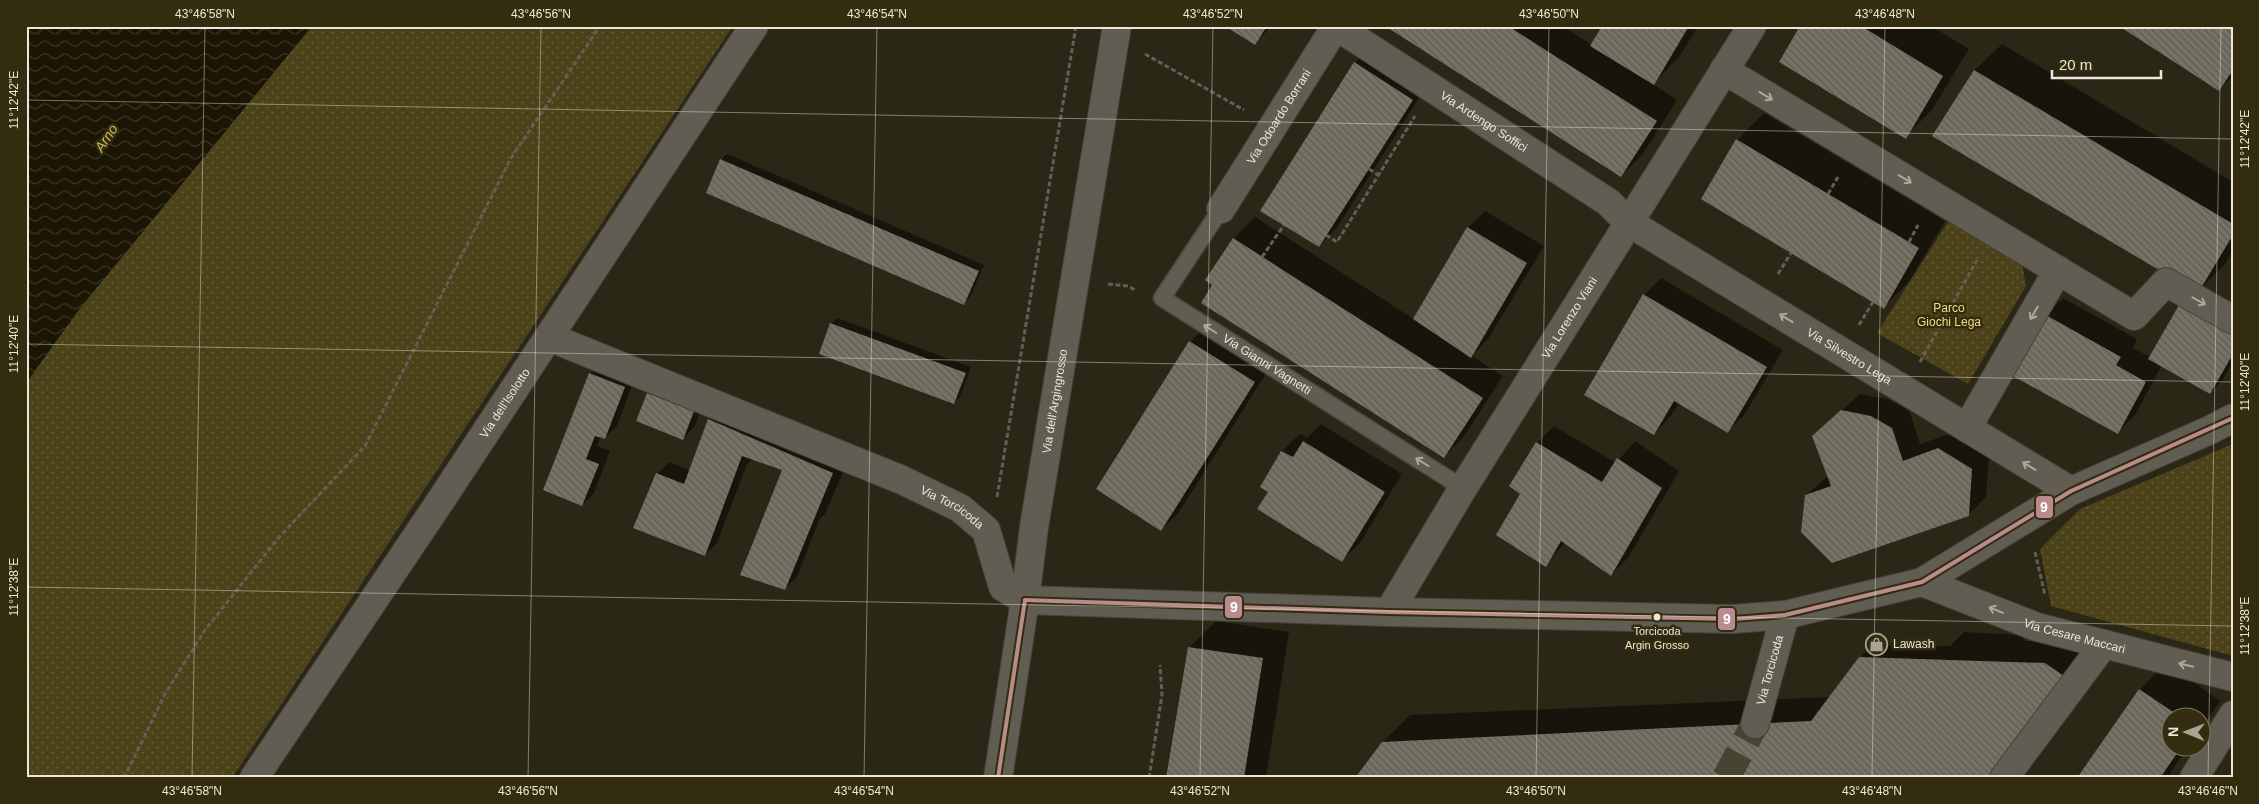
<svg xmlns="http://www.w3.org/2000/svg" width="2259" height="804" font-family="Arial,sans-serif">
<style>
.park{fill:url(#park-dots)}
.water{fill:url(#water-waves)}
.shadow{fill:#0007}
.building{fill:url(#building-back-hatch)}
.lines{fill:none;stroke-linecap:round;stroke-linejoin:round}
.minor-tunnel{stroke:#484434;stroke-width:28;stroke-dasharray:28 14;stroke-linecap:butt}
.service-casing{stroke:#464337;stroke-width:19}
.minor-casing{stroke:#464337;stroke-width:30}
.tertiary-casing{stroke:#464337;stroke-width:30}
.path{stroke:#625f54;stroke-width:3;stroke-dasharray:5 2.5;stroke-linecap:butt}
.service{stroke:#615d52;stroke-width:16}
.minor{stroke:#615d52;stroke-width:28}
.tertiary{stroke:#615d52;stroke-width:28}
.bus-1-casing{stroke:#332c0f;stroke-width:8}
.bus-1{stroke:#b88c8c;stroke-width:4}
.oneway{stroke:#ada99b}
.ticks{fill:none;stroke:#ece8d7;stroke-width:1;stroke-opacity:0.45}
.bus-dot{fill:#ece8d7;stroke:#332c0f;stroke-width:2}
.labels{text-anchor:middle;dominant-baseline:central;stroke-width:5;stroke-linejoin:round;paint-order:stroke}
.bus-label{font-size:11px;fill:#ece8d7;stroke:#332c0f}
.street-label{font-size:12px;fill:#ece8d7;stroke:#332c0f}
.park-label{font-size:12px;fill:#f2dc82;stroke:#332c0f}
.poi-label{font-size:12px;fill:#ece8d7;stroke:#332c0f;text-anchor:start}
.water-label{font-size:14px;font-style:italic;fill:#d4be65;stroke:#332c0f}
.line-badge{stroke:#332c0f;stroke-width:2}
.badge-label{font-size:14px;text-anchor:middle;font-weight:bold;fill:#fff}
.neatline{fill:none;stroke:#ece8d7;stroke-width:2}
.ticks-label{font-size:12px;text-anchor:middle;fill:#ece8d7}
</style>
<defs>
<pattern id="park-dots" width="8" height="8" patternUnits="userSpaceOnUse" patternTransform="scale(1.25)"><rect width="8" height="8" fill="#4b4219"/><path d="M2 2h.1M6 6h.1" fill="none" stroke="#655d3a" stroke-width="1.8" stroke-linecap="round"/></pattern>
<pattern id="water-waves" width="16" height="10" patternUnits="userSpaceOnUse" patternTransform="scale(1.25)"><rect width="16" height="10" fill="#1a1504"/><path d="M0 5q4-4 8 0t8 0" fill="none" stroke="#3b3728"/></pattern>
<pattern id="building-back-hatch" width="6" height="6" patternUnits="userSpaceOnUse" patternTransform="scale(1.25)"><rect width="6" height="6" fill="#767265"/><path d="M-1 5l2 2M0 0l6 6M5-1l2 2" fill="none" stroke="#5e5c52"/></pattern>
</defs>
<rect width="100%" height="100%" fill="#2b2717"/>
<g class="park">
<path d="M312 26H733L232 778H26V383L80 308Z"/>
<path d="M1948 222 2022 264 2026 286 1968 384 1877 333Z"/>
<path d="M2233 444V656L2051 606 2040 549 2080 509Z"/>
</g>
<path class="water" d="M26 26H312L80 308 26 383Z"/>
<g class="shadow">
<path d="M1227 26H1272L1254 44Z"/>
<path d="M1388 26H1563L1592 45 1604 26H1698L1680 56 1653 84 1677 100 1643 154 1621 176Z"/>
<path d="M1802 26H1931L1969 49 1932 110 1905 137Z"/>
<path d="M2233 26V76L2219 89Z"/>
<path d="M2002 44 2233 182V251L2225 264 2200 289 2233 308V361L2222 381 2209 393 2162 365 2135 415 2117 433 2045 315 2063 298 2137 339 2133 348 2150 357 2194 289 1933 135 1975 70Z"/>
<path d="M1372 46 1429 82 1336 229 1319 246 1355 63Z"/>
<path d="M1764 113 1945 221 1910 280 1884 307 1737 140Z"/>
<path d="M727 154 984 265 970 297 964 303 721 160Z"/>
<path d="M1485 211 1544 246 1488 339 1472 356 1503 376 1465 435 1444 457 1214 284 1234 238 1255 217 1414 319 1468 228Z"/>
<path d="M1661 278 1783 350 1745 414 1728 431 1679 403 1671 416 1654 434 1644 295Z"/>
<path d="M837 318 971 367 960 397 954 403 831 324Z"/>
<path d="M1207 325 1272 364 1179 512 1161 530 1190 342Z"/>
<path d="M602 362 636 375 617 426 604 438 601 436 597 446 610 451 594 493 582 505 590 374Z"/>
<path d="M661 382 705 399 695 426 683 438 648 394Z"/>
<path d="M1860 394 1888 399 1909 410 1920 444 1956 432 1989 452 1986 497 1968 515 1806 495 1828 476 1813 436Z"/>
<path d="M726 402 850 456 825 514 819 520 797 577 784 589V469L753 458 747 464 717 543 705 555 657 474 669 462 690 470 709 420Z"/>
<path d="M1321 424 1402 474 1360 543 1342 560 1261 486 1282 451 1300 434 1307 438Z"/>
<path d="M1554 426 1616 463 1635 441 1679 471 1628 558 1611 575 1565 543 1545 565 1522 493 1537 443Z"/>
<path d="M1216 621 1289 632 1266 778H1167L1189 648Z"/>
<path d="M1964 632 2020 635 2025 641 2067 642 2084 654 1992 778H1357L1383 742 1410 715 1831 697 1860 657 1873 645 1950 646Z"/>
<path d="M2167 663 2220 701 2202 728V716H2172V746H2188L2167 778H2079L2140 689Z"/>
</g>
<g class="building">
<path d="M1225 26H1267L1255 45Z"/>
<path d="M1385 26H1508L1657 121 1621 177Z"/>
<path d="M1602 26H1689L1654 85 1590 46Z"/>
<path d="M1800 26H1861L1943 76 1906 139 1779 62Z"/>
<path d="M2119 26H2233V70L2219 91Z"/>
<path d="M1354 62 1413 100 1319 247 1260 211Z"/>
<path d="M1974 70 2233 224V235L2198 293 1932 136Z"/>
<path d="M1736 139 1919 248 1884 309 1701 199Z"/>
<path d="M720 159 979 271 964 305 706 193Z"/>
<path d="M1467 227 1527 263 1471 358 1413 319Z"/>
<path d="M1233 238 1483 398 1444 458 1201 303 1212 285 1205 280Z"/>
<path d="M1643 294 1767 367 1728 433 1674 401 1654 435 1584 395Z"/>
<path d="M2183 298 2233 327V354L2210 394 2148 359Z"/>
<path d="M2044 314 2121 357 2116 365 2146 382 2118 434 2011 375Z"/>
<path d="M830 323 966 373 954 404 819 354Z"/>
<path d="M1189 341 1255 382 1161 531 1096 489Z"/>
<path d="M589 373 625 387 605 439 595 436 586 459 599 464 582 506 543 490Z"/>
<path d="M647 393 694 411 683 440 636 421Z"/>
<path d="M1841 410 1871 416 1892 428 1903 461 1938 448 1972 469 1969 516 1832 563 1801 532 1805 495 1831 486 1812 436Z"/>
<path d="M708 419 833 473 785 590 740 575 782 470 742 456 705 556 633 528 656 473 684 484Z"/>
<path d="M1303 441 1385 492 1342 562 1257 509 1268 492 1260 487 1281 451 1293 457Z"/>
<path d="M1536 442 1602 482 1617 458 1662 488 1611 576 1561 541 1546 567 1496 535 1520 494 1509 486Z"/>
<path d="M1188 647 1263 658 1244 778H1166Z"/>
<path d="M1859 657 2045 663 2064 676 1988 778H1355L1382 742 1811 721Z"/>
<path d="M2139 689 2179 716H2172V746H2182L2160 778H2077Z"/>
</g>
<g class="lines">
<path class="minor-tunnel" d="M1726 778 1755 724"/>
<defs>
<g id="service">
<path id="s1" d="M1221 209 1162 298 1463 488"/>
</g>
<g id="minor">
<path id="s2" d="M1336 26 1608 202 1628 222 2071 491"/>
<path d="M1724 70 2134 316 2166 282 2233 320"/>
<path id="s3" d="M1221 209 1336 26"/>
<path id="s4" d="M549 337 902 480 960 508 986 530 1003 587 1025 600 1389 612 1733 619 1785 615 1922 582 2071 491 2210 430 2233 418"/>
<path d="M1967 428 2058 270"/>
<path id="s5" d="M1922 582 2037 627 2233 677"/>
<path id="s6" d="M1389 612 1463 488 1752 26"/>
<path id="s7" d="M1755 724 1785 615"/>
<path id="s8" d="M254 778 437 506 754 26"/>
<path d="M2004 778 2104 644"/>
<path d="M2194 778 2233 715"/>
</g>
<g id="tertiary">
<path id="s9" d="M998 778 1025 600 1034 527 1117 26"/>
</g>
</defs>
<use href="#service" class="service-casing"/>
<use href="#minor" class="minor-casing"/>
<use href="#tertiary" class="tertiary-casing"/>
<g class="path">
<path d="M1145 54 1244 110"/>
<path d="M1369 169 1378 175"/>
<path d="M1828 194 1838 177"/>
<path d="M1326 235 1337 242 1415 116"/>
<path d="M1909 242 1918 225"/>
<path d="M1262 257 1284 225"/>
<path d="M1778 274 1791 253"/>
<path d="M1108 284 1128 286 1135 290"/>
<path d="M1859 325 1873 302"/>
<path d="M1920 362 1977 260"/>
<path d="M997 497 1076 26"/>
<path d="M2035 552 2045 595"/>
<path d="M124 778 165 694 205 630 280 536 365 446 511 158 600 26"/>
<path d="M1149 778 1162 695 1160 665"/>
</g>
<use href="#service" class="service"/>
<use href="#minor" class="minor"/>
<use href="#tertiary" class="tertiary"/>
<defs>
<g id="bus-1">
<path d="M1025 600 1389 612 1733 619 1785 615 1922 582 2071 491 2233 418"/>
<path d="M998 778 1025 600"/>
</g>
</defs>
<use href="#bus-1" class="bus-1-casing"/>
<use href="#bus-1" class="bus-1"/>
</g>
<defs><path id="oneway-shaft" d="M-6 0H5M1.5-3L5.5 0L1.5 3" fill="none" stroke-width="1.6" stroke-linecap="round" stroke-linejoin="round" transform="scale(1.25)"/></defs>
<g class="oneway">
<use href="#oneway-shaft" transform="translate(1766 96) rotate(31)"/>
<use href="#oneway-shaft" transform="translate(1905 179) rotate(31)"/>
<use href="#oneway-shaft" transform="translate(2199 301) rotate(29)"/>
<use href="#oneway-shaft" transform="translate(2034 313) rotate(120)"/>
<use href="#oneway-shaft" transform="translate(1786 318) rotate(-149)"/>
<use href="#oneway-shaft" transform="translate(1210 329) rotate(-148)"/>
<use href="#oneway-shaft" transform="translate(1422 462) rotate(-148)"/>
<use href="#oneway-shaft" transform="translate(2029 466) rotate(-149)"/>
<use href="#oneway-shaft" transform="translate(1996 610) rotate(-158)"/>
<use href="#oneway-shaft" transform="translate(2186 665) rotate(-166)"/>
</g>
<path class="ticks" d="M26 100 2233 139M26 344 2233 382M26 587 2233 626M192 778 205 26M528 778 541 26M864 778 877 26M1200 778 1213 26M1536 778 1549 26M1872 778 1885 26M2208 778 2221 26"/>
<defs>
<symbol id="shop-ring" viewBox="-11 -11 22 22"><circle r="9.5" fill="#332c0f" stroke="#a8a494" stroke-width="1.5"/><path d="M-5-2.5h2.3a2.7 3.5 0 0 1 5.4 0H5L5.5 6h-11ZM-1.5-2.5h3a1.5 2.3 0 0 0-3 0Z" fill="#a8a494"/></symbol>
</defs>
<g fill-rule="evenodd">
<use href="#shop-ring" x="1864" y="632" width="25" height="25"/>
</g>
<circle class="bus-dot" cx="1657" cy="617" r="4.5"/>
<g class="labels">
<g class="bus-label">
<text x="1657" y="631">Torcicoda<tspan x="1657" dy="14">Argin Grosso</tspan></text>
</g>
<g class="street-label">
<text stroke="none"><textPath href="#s3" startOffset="109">Via Odoardo Borrani</textPath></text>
<text stroke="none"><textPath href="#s2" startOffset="176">Via Ardengo Soffici</textPath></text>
<text stroke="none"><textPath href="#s6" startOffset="345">Via Lorenzo Viani</textPath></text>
<text stroke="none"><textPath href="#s2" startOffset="611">Via Silvestro Lega</textPath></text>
<text stroke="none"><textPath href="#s1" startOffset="231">Via Gianni Vagnetti</textPath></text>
<text stroke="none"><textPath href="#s9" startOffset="381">Via dell'Argingrosso</textPath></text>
<text stroke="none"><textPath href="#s8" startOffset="451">Via dell'Isolotto</textPath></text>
<text stroke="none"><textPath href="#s4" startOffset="438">Via Torcicoda</textPath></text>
<text stroke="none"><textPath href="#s5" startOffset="162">Via Cesare Maccari</textPath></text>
<text stroke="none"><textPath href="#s7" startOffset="56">Via Torcicoda</textPath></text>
</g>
<g class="park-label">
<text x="1949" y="308">Parco<tspan x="1949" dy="14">Giochi Lega</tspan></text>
</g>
<g class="poi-label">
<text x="1893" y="644">Lawash</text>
</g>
<g class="water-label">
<text transform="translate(106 138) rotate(-56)">Arno</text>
</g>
</g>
<g class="line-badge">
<rect x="2035" y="495" width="19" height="24" rx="5" fill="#b88c8c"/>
<rect x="1224" y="595" width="19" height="24" rx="5" fill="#b88c8c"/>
<rect x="1717" y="607" width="19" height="24" rx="5" fill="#b88c8c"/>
</g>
<g class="badge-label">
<text x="2044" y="512">9</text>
<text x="1234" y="612">9</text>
<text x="1727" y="624">9</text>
</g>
<rect width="2259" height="804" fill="none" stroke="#332c0f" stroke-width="55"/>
<g transform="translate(2186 732) rotate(271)"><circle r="24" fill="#332c0f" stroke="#7d775f"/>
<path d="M0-4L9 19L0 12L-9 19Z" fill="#a8a494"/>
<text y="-8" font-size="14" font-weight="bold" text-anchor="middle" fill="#ece8d7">N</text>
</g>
<path d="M2052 70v8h109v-8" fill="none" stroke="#ece8d7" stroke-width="2.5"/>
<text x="2059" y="70" font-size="15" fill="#ece8d7" stroke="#332c0f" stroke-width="4" paint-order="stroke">20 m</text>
<rect x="28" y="28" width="2204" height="748" class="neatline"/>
<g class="ticks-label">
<text x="205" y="18">43°46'58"N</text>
<text x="541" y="18">43°46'56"N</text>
<text x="877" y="18">43°46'54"N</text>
<text x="1213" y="18">43°46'52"N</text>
<text x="1549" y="18">43°46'50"N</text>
<text x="1885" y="18">43°46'48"N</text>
<text transform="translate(14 100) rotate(-90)" y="4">11°12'42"E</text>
<text transform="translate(2245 139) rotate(-90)" y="4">11°12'42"E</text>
<text transform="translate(14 344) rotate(-90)" y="4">11°12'40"E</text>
<text transform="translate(2245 382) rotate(-90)" y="4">11°12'40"E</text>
<text transform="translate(14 587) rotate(-90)" y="4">11°12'38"E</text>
<text transform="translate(2245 626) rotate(-90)" y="4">11°12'38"E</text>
<text x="192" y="795">43°46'58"N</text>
<text x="528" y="795">43°46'56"N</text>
<text x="864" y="795">43°46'54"N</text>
<text x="1200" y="795">43°46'52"N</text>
<text x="1536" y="795">43°46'50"N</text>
<text x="1872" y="795">43°46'48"N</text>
<text x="2208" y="795">43°46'46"N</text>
</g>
</svg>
